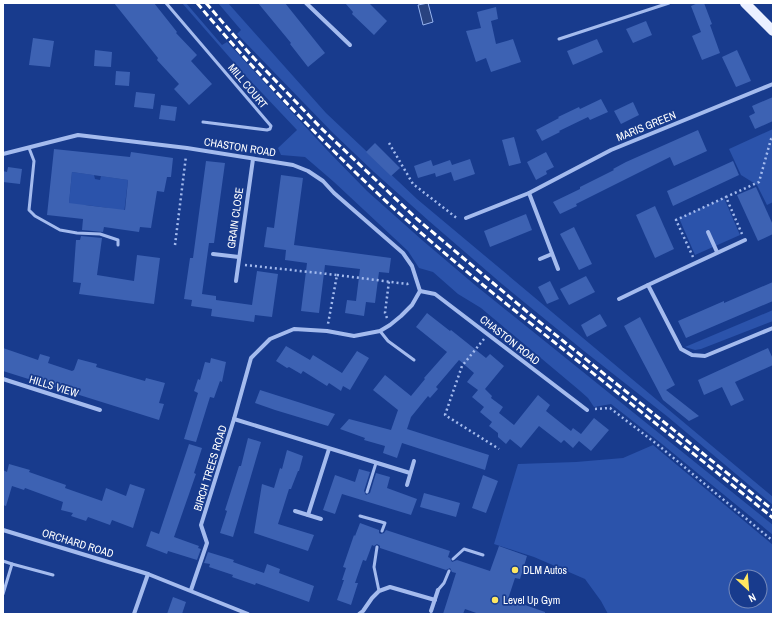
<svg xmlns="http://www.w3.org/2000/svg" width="776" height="617" font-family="'Archivo Narrow',sans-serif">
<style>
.green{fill:#2b53ab;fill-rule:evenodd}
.water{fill:#294380;stroke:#96b4f1}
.building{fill:#3d62b3;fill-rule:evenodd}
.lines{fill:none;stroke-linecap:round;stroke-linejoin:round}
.path{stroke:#a4bbee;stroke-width:2.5;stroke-dasharray:2 3;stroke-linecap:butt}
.service{stroke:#a4bbee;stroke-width:3}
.minor{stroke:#a4bbee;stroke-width:4}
.primary{stroke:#ebf0ff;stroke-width:10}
.rail{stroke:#fff;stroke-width:3;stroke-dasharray:7 3;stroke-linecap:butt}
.poi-dot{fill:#ffe761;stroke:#183b8d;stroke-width:1.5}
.labels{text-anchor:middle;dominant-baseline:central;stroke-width:3.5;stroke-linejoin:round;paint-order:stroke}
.street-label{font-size:11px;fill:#fff;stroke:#183b8d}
.poi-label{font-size:11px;fill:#fff;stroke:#183b8d;text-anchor:start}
</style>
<rect width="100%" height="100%" fill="#183b8d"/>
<g class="green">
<path d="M182 3H186L222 45 227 42 327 150 367 191 422 240 475 285 773 525V535L662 444 611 404 594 407 588 398 579 390 481 308 458 294 433 272 419 268 408 251 334 182 305 157 281 155 278 148 297 130 245 75Z"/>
<path d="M218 3H228L326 113 417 199 773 497V505L668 417 584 351 502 284 429 221 374 172 333 133 237 34 241 30Z"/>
<path d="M773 129V202L767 205 757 185 741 175 729 149Z"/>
<path d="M72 172 94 175 95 179 100 180 101 176 128 180 123 222 108 208 86 205 68 213Z"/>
<path d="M724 198 740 235 695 255 679 218Z"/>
<path d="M773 310V321L701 349 695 350 685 347Z"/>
<path d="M653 445 773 545V614H608L601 601 585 579 534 557 494 544 518 464 576 462 623 458ZM736 577H760V601H736Z"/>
</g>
<path class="water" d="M428 3 433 22 423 25 418 5Z"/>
<g class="building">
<path d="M114 3H154L177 32 176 33 197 55 191 61 212 84 189 105 174 89 179 84 157 60 158 58Z"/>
<path d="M258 3H285L325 53 308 67 290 44 291 43Z"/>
<path d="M345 3H369L387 21 374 35 352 14 353 12Z"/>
<path d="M698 3H704L712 24 710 25 720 53 702 60 692 36 701 32 691 6Z"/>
<path d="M496 7 498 19 491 21 496 44 513 39 521 62 491 72 486 58 476 62 466 31 481 28 477 12Z"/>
<path d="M646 21 652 35 633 43 626 29Z"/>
<path d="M33 38 54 41 50 67 29 65Z"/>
<path d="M597 39 603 52 573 65 567 51Z"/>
<path d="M95 50 112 52 111 67 94 66Z"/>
<path d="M737 50 751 81 736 87 722 57Z"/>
<path d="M116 71 130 72 129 86 115 85Z"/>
<path d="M136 92 155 94 153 109 134 107Z"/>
<path d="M773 97V121L755 129 749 116 755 113 752 106Z"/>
<path d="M601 99 608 112 590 120 588 117 559 131 560 132 542 141 536 130 559 118 558 117 579 107 580 109Z"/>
<path d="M633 102 639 115 621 124 614 111Z"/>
<path d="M161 105 177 107 175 121 159 119Z"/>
<path d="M698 130 707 151 674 166 670 157 576 204 577 206 560 214 553 202 580 189V187L614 170 613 169 626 162Z"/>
<path d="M514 137 521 163 509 166 502 140Z"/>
<path d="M375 143 400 168 391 176 366 152Z"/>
<path d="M54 149 130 157 131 152 173 158 171 177H167L164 192 157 191 151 228 140 227 139 232 104 227 103 232 82 230 83 219 47 215ZM72 172 128 180 125 210 69 203Z"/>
<path d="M546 152 554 167 546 171 547 174 536 180 527 162Z"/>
<path d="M470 159 475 174 454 181 451 172 436 177 435 173 418 178 414 166 431 160 433 166 450 160 452 165Z"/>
<path d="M206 161 225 163 214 243H209L202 294 216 296V300L252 305 257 271 278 274 272 317 255 315 254 322 211 316 212 309 191 306 192 300 184 299 190 258H193Z"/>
<path d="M733 161 739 175 673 206 667 191Z"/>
<path d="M8 167 22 169 20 184 3 182V171L7 172Z"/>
<path d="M281 175 303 178 294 245 391 258 389 273 379 272 375 303 366 302 364 316 345 313 347 300 356 301 360 269 325 265 319 313 301 311 307 263 285 260 286 250 264 247 267 227 274 228Z"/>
<path d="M756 187 773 225V234L758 241 737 195Z"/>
<path d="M655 206 674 249 655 258 636 215Z"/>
<path d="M526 214 532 230 490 247 484 231Z"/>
<path d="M574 227 592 264 579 270 560 234Z"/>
<path d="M81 236 102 238 97 275 134 281 137 255 160 258 154 304 79 294 81 283 73 282 76 240H80Z"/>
<path d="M586 276 595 292 569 305 560 289Z"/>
<path d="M550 281 559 299 547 304 538 287Z"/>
<path d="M773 282V301L686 338 678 321 724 301V303Z"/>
<path d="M427 313 450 331 451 330 486 358 490 354 504 366 485 389 492 396 491 398 503 407 499 413 514 425 538 395 550 405 546 411 571 431 573 428 581 434 594 418 609 430 591 451 579 441 573 448 564 440 561 443 539 426 521 448 510 439 506 444 498 437V433L489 426 492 422 480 412 484 407 472 397 478 390 467 382 474 373 459 360 436 387 438 389 430 398 428 396 411 417 407 429 489 455 485 470 402 443 397 458 383 453 385 446 364 440 365 438 340 429 349 419 391 430 398 410 373 390 385 375 411 396 425 379 424 378 447 352 416 327Z"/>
<path d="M600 314 607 326 587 337 581 325Z"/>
<path d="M640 317 675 385 666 390 699 416 689 421 663 400 624 326Z"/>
<path d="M286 346 310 360 313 355 342 373 357 351 369 358 350 390 343 386 341 391 329 383 327 386 303 371 301 374 289 367 287 368 276 361Z"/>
<path d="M3 348 38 360 40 354 50 357 48 363 72 371 74 370 78 359 97 364 96 367 145 381 146 378 165 383 159 403 164 404 159 420 3 371Z"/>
<path d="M768 348 773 359V365L735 382 744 400 731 406 722 387 704 395 698 380Z"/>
<path d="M211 358 226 362 222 382 220 381 214 398 210 397 196 442 184 439 198 393 194 391 198 379 200 380 205 362 210 363Z"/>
<path d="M260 390 301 403 335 414 328 426 275 410 255 403Z"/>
<path d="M248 438 261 442 233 537 220 533 227 511 225 510 239 466H241Z"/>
<path d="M189 444 202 448 194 473 196 474 174 537 199 546 198 548 201 549 197 560 168 551 167 554 146 546 151 531 159 534Z"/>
<path d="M287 450 303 456 299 471H298L291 489H289L278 524 314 535 308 551 254 533 262 484 274 488 280 468 282 469Z"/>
<path d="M9 464 30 470 29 472 66 485 65 488 102 501 106 488 126 496 130 484 145 489 133 528 112 520 110 525 88 517 86 521 71 516 73 513 61 510 63 502 25 488 24 490 12 486 6 506 3 505V470L7 472Z"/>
<path d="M359 469 370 472 364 491 366 495 370 493 376 473 390 477 387 488 417 499 411 515 342 494 335 514 323 510 335 475 355 482Z"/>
<path d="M483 475 498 481 486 513 472 508Z"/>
<path d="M424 493 460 503 456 517 420 507Z"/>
<path d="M360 523 379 530V533L381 534 384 533 386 530 450 551 448 557 450 558 452 562 457 560 490 571 499 546 527 556 520 579 515 578 508 599 545 612V614H479L465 609 463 614H443L456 573 452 572 450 568 446 570 380 548V546L377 544 374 546 372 545 366 561 363 560 355 583H358L351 605 337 600 344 580H342L346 568 343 567 354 535 355 536Z"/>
<path d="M208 552 234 560 233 562 264 573 267 564 280 569 279 573 314 586 309 602 256 583 255 585 232 577 233 575 209 567 210 564 204 563Z"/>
<path d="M173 597 186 602 182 614H167Z"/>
</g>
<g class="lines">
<g class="path">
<path d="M389 143 413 184 458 219"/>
<path d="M742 234 726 197 759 182 771 139 773 138"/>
<path d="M175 245 186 156"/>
<path d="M693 257 676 220 726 197"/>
<path d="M245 265 337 275 328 324"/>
<path d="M337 275 407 284 410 283"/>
<path d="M387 318 385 313 389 281"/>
<path d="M484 339 462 366 445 415 499 449"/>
<path d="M595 409 610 408 658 445 773 541"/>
</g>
<g class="service">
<path d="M166 3 271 126 270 129 267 130 203 122"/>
<path d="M559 39 669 3"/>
<path d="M29 148 34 161 29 210 35 216 60 230 77 233 100 234 118 240V245"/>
<path d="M380 331 388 341 414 360"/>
<path d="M367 492 376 463"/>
<path d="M360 516 385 523 382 531"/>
<path d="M377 547 374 567 379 591"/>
<path d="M453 559 464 549 483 555"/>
<path d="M3 561 12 564"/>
<path d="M438 590 444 583 449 571"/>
<path d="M3 594 12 564 53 575"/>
</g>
<g class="minor">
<path d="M306 3 350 45"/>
<path d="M3 154 78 135 187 148 293 165 308 171 323 181 334 193 403 253 412 266 420 291 412 305 401 316 390 325 380 331 354 336 327 331 294 329 270 339 251 358 234 419 201 525 207 543 191 590"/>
<path d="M529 193 558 269"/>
<path d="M466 218 529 193 611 150 773 84"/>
<path d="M708 232 717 252"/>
<path d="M745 240 648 285 681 349 692 355 705 356 773 328"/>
<path d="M213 254 239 257"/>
<path d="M540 259 552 254"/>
<path d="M236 281 253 159"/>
<path d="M420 291 435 294 587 410"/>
<path d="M619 299 648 285"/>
<path d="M3 379 100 410"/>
<path d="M234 419 410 473"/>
<path d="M407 485 414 461"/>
<path d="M295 511 321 519"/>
<path d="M308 515 329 449"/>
<path d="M3 530 148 574 248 614"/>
<path d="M431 611 438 590"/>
<path d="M134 614 148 574"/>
<path d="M359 614 363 611 372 598 379 591 390 587 435 600"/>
</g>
<path class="primary" d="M745 3 773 31"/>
<g class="rail">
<path d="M197 3C263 81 335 156 411 224 465 272 523 317 579 362 644 414 709 466 773 518"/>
<path d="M206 3 250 54 321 128 417 219 531 315 773 510"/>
</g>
</g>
<g class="poi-dot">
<circle cx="515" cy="570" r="4"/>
<circle cx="495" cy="600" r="4"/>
</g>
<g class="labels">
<g class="street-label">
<text transform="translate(248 86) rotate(50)">MILL COURT</text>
<text transform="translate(646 126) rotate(-22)">MARIS GREEN</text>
<text transform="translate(240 147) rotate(9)">CHASTON ROAD</text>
<text transform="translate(235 218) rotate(-82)">GRAIN CLOSE</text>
<text transform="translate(510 340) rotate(38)">CHASTON ROAD</text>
<text transform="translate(54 386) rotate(17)">HILLS VIEW</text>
<text transform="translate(210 468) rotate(-73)">BIRCH TREES ROAD</text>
<text transform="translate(78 543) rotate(17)">ORCHARD ROAD</text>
</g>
<g class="poi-label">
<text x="523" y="570">DLM Autos</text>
<text x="503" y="600">Level Up Gym</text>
</g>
</g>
<rect width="776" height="617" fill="none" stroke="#ffffff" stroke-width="8"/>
<g transform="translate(748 589) rotate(154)"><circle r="19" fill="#183b8d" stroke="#7489bb"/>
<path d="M0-3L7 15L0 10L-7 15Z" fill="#ffe761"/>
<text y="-6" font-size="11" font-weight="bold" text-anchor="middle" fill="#ffffff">N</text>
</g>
</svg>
